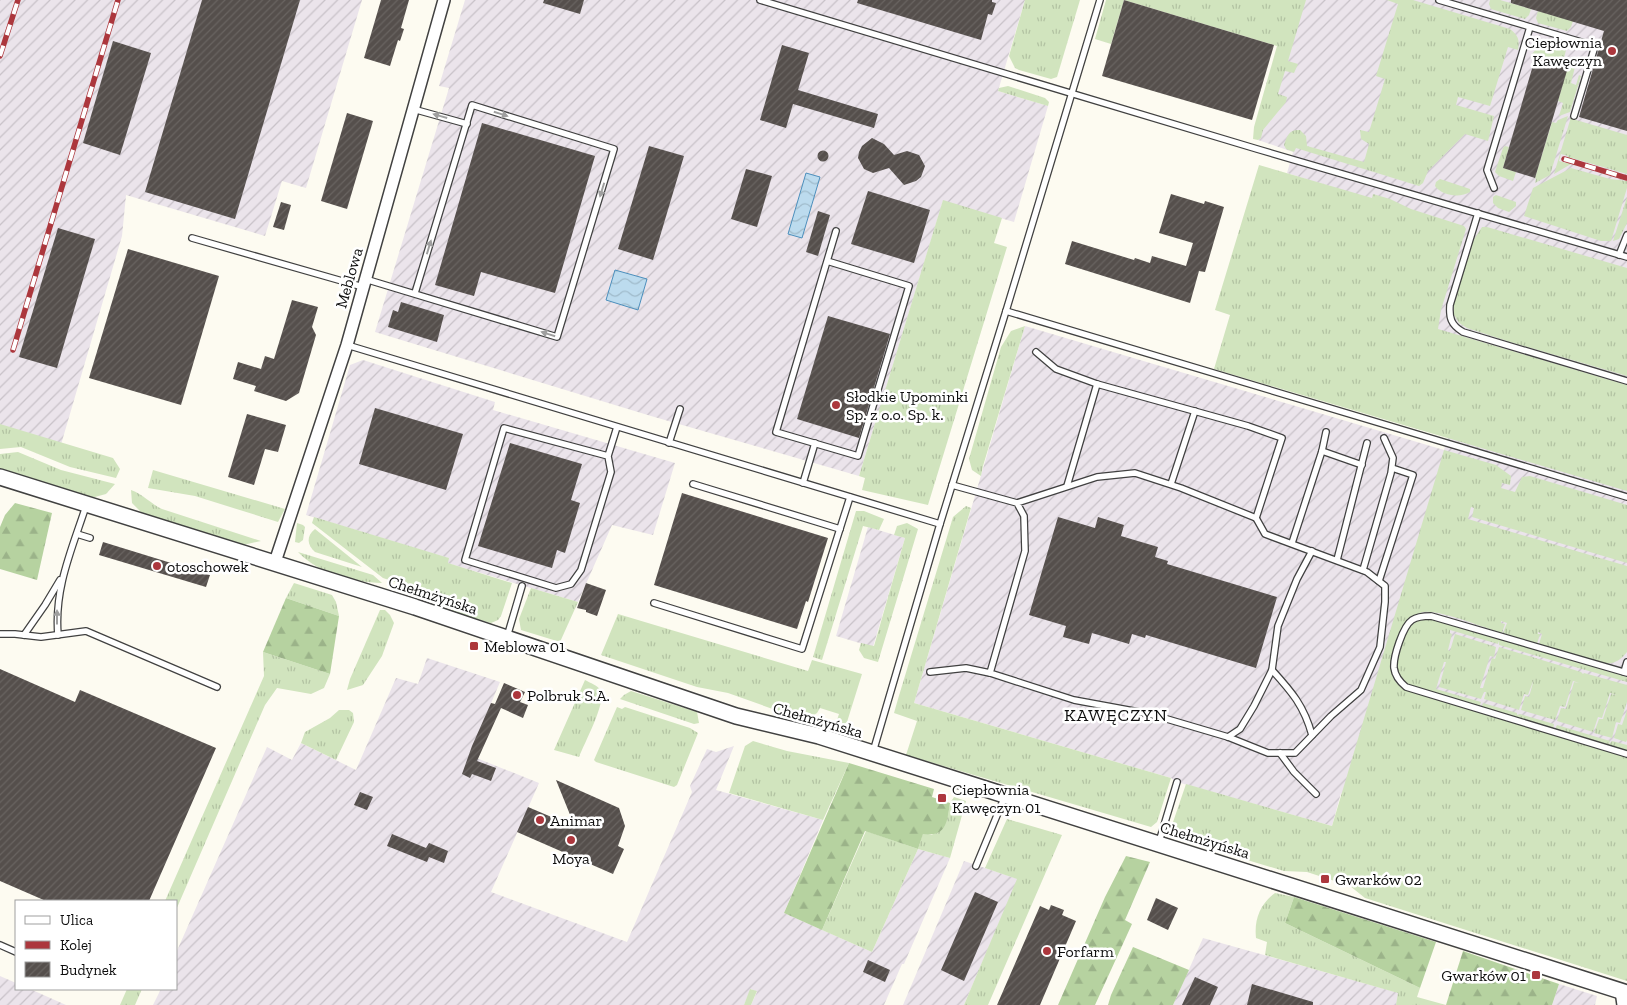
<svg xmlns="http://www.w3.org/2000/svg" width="1627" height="1005" font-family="'Zilla Slab',serif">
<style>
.industrial{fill:url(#industrial-furrows)}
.grass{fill:url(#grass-tufts)}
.forest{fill:url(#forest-firs)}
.garden{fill:#d1e4be}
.water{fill:url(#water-waves);stroke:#4c8fbc}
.building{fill:url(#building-hatch)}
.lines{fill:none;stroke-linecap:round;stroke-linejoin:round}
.service-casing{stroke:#414141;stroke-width:8}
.minor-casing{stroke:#414141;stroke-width:14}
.tertiary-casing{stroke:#414141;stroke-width:18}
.service{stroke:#fff;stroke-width:5.5}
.minor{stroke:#fff;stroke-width:11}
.tertiary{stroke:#fff;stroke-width:15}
.rail-casing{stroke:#ac373d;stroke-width:5.5}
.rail{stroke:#fff;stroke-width:4;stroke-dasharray:11;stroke-linecap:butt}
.oneway{fill:#9f9f9f}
.poi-dot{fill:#ac373d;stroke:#fff;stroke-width:2}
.labels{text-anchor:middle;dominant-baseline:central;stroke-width:5;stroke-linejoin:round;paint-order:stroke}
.poi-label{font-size:16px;fill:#0e0e0e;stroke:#fff;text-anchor:start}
.street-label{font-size:16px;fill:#0e0e0e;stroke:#fff}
.neighbourhood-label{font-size:18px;letter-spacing:1px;fill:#0e0e0e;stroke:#fff}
</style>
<defs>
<pattern id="industrial-furrows" width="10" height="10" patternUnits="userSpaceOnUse" patternTransform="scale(1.25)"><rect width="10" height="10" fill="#ebe4eb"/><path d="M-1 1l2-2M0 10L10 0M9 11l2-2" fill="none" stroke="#c8c2c8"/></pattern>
<pattern id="grass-tufts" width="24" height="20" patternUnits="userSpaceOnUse" patternTransform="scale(1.25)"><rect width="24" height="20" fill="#d1e4be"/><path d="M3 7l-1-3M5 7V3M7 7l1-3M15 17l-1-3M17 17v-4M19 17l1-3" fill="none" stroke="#b2c2a2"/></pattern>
<pattern id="forest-firs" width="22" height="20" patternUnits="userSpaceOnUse" patternTransform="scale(1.25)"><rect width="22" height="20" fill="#b6d2a0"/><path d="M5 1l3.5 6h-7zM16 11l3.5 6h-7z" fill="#9bb389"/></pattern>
<pattern id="water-waves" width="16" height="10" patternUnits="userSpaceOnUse" patternTransform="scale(1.25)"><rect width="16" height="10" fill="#bcdbee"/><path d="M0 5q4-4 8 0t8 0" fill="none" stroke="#a0bbcb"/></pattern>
<pattern id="building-hatch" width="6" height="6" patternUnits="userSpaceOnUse" patternTransform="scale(1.25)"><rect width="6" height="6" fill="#554f4c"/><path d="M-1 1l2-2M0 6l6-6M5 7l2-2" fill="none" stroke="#696461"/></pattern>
</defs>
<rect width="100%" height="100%" fill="#fdfbf1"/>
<g class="industrial">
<path d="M0 0H362L306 188 282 181 265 236 126 195 122 236 60 448 0 430Z"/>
<path d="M465 0H1025L998 91 1048 106 1014 222 943 201 859 476 651 416 375 332 449 88 439 86Z"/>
<path d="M1302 0H1627V878L1341 793 1332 826 1177 782 1171 778 914 703 1025 326 1444 450 1449 433 1352 194 1287 173 1293 152 1258 140Z"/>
<path d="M363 360 495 402 493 410 675 463 653 535 612 525 578 602 447 563 448 558 306 515 350 365Z"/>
<path d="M868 527 905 538 873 647 836 636Z"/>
<path d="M427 658 500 682 469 755 539 783 491 892 627 942 692 792 690 786 707 749 716 752 734 746 716 790 823 820 784 913 872 952 918 849 950 858 904 964H902L884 1005H751L757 992 751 989 744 1005H153L161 989H176V953L267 747 292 760 301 743 356 770 396 678 418 684Z"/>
<path d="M964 861 1018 879 964 1005H903Z"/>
<path d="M1203 938 1399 993 1396 1005H1173Z"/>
<path d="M0 976 16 983V989H30L66 1005H0Z"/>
<path d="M1559 984 1597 996 1595 1005H1552Z"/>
</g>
<g class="grass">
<path d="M1025 0H1080L1057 77 1051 79 1019 70 1015 68 1009 56Z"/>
<path d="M1106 0H1306L1288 61 1298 64 1294 73 1285 71 1278 94 1287 97 1286 102 1263 130 1261 138 1258 140 1253 139 1254 127 1277 46 1124 0 1111 44 1095 39Z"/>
<path d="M1387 0H1413L1510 29C1518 35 1520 40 1518 50L1508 47 1490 106 1458 97 1456 105 1494 116 1488 141 1465 134 1428 171 1423 183 1419 186 1296 148 1294 152 1286 149 1284 145C1287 136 1289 129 1300 130L1306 136 1307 146 1364 162 1369 144 1361 139 1360 130 1369 132 1385 79 1376 76 1398 4Z"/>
<path d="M1490 0H1500L1531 9 1529 15 1525 19 1491 9 1489 4Z"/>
<path d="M1538 11 1573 21 1571 27 1567 31 1538 23 1536 18Z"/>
<path d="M1547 45 1566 50 1563 62 1532 54 1537 48Z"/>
<path d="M1569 61 1576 63 1571 83 1576 85 1579 75 1581 76 1570 112 1559 116 1563 103 1558 101Z"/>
<path d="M1008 86 1045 98 1049 102 1048 106 998 91 999 88Z"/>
<path d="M1568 116 1550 175 1535 183 1536 179 1535 178 1552 122 1556 123 1558 120Z"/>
<path d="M1571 117 1576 120 1627 135V174L1572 158 1571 159 1568 158V156L1561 154 1559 161 1566 163 1567 162 1571 164 1554 174Z"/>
<path d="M1505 146 1509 147 1503 168 1516 172 1513 181 1499 176 1495 172 1503 148Z"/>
<path d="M1259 165 1372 198 1373 194 1390 199 1411 209 1464 226 1466 229 1441 310 1438 329 1627 385V491L1214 369 1230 315 1215 310Z"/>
<path d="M1571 168 1610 179 1627 181V188L1611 241H1601L1524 216 1533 188Z"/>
<path d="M1627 197V223L1619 239 1613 241Z"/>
<path d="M943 200 1002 218 994 243 1007 247 928 505 862 490 865 478 859 476Z"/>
<path d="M1482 227H1487L1627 268V376L1510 342 1467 328 1459 323 1454 315V303L1473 241Z"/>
<path d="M1025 326 983 466 981 476 972 470 969 459 1001 347 1011 331Z"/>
<path d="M0 424 113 458 120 469 116 478 70 467 21 447 0 449Z"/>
<path d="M1444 450 1496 465 1511 476 1510 485 1502 483 1501 488 1515 492 1522 477 1530 476 1627 505V563L1472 517 1474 508 1471 507 1468 519 1627 566V652C1623 657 1618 662 1611 663 1596 665 1555 649 1539 644L1542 634 1538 632V634H1540L1537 644 1503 633 1507 623 1501 621V623L1505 624 1502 633C1484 628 1441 610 1424 612 1402 614 1384 661 1394 679 1398 686 1404 689 1412 692L1627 756V981L1365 898 1350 886 1307 872 1284 871 1181 840 1176 837 1171 828 1186 784 1332 826Z"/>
<path d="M18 452 61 470 115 484 106 494 91 498 0 469V454Z"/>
<path d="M153 470 285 509 278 522 195 496 148 488Z"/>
<path d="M131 490C143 494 151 504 162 509L261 541 243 545 142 513 132 503Z"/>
<path d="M966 506 971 508 914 703 1171 778 1157 822 1151 827 906 755 917 721 894 713 898 699 953 517Z"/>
<path d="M856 511H864L884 519 879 530 863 526 822 660 813 657Z"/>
<path d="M314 517 449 558 448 563 512 583 501 616 498 620 491 623 452 612 453 607C440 603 430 594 417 589L418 587 405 583 404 585 383 578 312 523Z"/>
<path d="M297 523 303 525 305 527 303 540 299 543 295 542Z"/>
<path d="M907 523 918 529 878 662 864 658 859 650 861 643 874 646 905 538 894 535 897 526Z"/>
<path d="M315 529 362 567 315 552C307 545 306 536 315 529Z"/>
<path d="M298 552 373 575 382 583C353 582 319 574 298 552Z"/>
<path d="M294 583 332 595 336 602 339 616 286 598Z"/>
<path d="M531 588 578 602 560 642 521 630 519 619Z"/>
<path d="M380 610H385L390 615 394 623 382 656 363 685 347 690 350 679Z"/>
<path d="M618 614 808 671 812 660 862 674 847 722 844 724 837 720 839 714 820 708 817 713 814 715 800 710 796 715 784 713 728 693 697 687 601 655Z"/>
<path d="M1421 619 1435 620 1627 677V682L1499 645V641L1498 644 1450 630V633L1452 634 1448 650 1450 651 1455 634 1496 647 1494 657 1490 656 1480 688H1483L1492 658 1495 659 1499 647 1581 672 1583 674 1584 673 1627 685V702L1620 723 1616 722 1612 738 1594 733 1599 719H1603L1611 694 1616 695 1610 693 1602 718 1598 717 1593 732 1557 721 1561 708 1566 709 1574 682 1579 683 1573 681 1565 707 1560 706 1555 720 1521 710 1525 696 1529 697 1534 679 1528 695 1524 694 1519 710 1484 699 1486 692H1484L1481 699 1439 687 1446 662H1444L1436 689 1481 702 1480 705 1482 706 1483 703 1517 713V715L1520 714 1554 724 1553 729 1407 684C1402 680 1398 674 1397 667 1396 656 1404 629 1414 622 1416 620 1419 620 1421 619Z"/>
<path d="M263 652 330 674 324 688 311 694 277 688 265 705 176 910V901H165L264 676Z"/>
<path d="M585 680C590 683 598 685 601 691 606 703 584 744 579 757L554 750Z"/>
<path d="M631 691 697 712 699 723 694 724 620 699 624 695Z"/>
<path d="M617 707 622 709 625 707 690 728 698 733 677 785 674 787 596 762 594 760Z"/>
<path d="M339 710H349L353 713 354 722 336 760 301 743 305 732 330 718Z"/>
<path d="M1627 710V740L1626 742 1614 738 1618 724 1622 725Z"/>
<path d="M1557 725 1610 741 1609 744 1612 741 1627 745V751L1555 729Z"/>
<path d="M753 741 787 751 849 763 823 820 729 793 745 746Z"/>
<path d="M954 797 966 801 950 858 918 849 872 952 822 930 866 831 918 849 923 833 932 835 948 815 950 803Z"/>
<path d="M1007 819 1062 835 988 1005H964L1017 879 985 868Z"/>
<path d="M1275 893 1294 897 1285 923 1420 988 1417 997 1446 1005H1396L1398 993 1265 955 1267 942 1256 938C1254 920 1260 904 1275 893Z"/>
<path d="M127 989H142L135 1005H120Z"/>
<path d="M750 989 757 991 751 1005H744Z"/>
</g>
<g class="forest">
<path d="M15 503 52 513 37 580 0 569V527L5 515Z"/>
<path d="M286 598 339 616 330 674 263 652Z"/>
<path d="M849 763 934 789 932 797 950 803C947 823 946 837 923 834L918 849 865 831 822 930 784 913Z"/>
<path d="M1126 856 1150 862 1125 920 1132 924 1095 1005H1058L1105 897Z"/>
<path d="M1294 897 1436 942 1420 988 1285 923Z"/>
<path d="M1133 947 1189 970 1173 1005H1108L1111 995Z"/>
<path d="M1463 951 1559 984 1552 1005H1446Z"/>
</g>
<g class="garden">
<path d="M1440 179 1470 189V192C1460 198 1442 196 1435 186L1436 182Z"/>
<path d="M1496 195 1516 202V206L1509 212 1498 208 1493 203V197Z"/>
</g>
<g class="water">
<path d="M806 173 820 177 802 238 788 234Z"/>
<path d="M615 270 647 279 638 310 606 300Z"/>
</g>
<g class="building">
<path d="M202 0H300L235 219 145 192Z"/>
<path d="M381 0H409L401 28 404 29 400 41 398 40 390 66 364 58Z"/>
<path d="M544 0H584L580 14 543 3Z"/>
<path d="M858 0H992V2L996 3 992 15 988 14 981 40 857 3Z"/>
<path d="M1124 0 1274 45 1252 120 1102 76Z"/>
<path d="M1511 0H1627V131L1579 117 1604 31 1511 3Z"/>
<path d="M113 41 151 53 120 155 83 143Z"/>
<path d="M782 45 809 53 798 90 878 114 874 128 793 104 786 128 760 120Z"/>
<path d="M1536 55 1569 64 1535 178 1503 168Z"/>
<path d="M347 113 373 121 347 209 321 201Z"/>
<path d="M482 123 595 156 555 293 481 272 474 296 435 285Z"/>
<path d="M872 138 884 144 894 155 907 151 919 155 925 166 921 177 916 181 904 185 889 168 873 173 864 169 858 158 859 152 862 146Z"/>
<path d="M649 146 684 156 653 260 618 249Z"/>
<circle cx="823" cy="156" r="5.5"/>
<path d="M746 169 772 176 757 227 731 219Z"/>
<path d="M868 191 930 210 914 263 851 244Z"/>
<path d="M1171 194 1204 204 1205 201 1224 207 1205 272 1199 271 1190 303 1065 264 1072 241 1134 260 1135 258 1150 263 1152 256 1186 266 1193 243 1159 233Z"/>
<path d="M281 202 291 205 284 230 273 227Z"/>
<path d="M818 211 830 215 818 256 806 252Z"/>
<path d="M58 228 95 239 57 368 19 357Z"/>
<path d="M128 249 219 276 181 405 89 378Z"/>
<path d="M292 300 318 307 312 327 316 335 299 393 286 401 254 391 256 386 233 379 238 362 261 369 265 356 274 359Z"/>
<path d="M401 302 444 315 437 342 388 327 393 310 398 312Z"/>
<path d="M828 316 890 334 859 438 797 419Z"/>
<path d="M375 408 463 434 446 490 359 464Z"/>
<path d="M247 414 286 425 278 452 265 449 254 485 228 477Z"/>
<path d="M510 443 582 464 571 500 580 503 565 553 557 550 552 568 478 546Z"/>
<path d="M682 493 828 538 808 602 806 601 797 629 654 585Z"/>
<path d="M1058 517 1095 528 1098 517 1124 525 1121 536 1158 547 1155 557 1168 561 1167 564 1277 597 1256 668 1146 635 1145 638 1132 634 1129 644 1092 633 1089 644 1063 637 1066 626 1029 615Z"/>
<path d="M103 542 210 575 206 587 99 555Z"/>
<path d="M586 583 606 590 597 616 586 612V610L577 608Z"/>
<path d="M0 669 75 702 80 690 216 748 149 901H46L0 881Z"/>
<path d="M504 683 525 692 520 702 528 705 523 718 501 708 477 761 496 768 491 781 472 774 470 778 462 774 472 746 491 703 495 704Z"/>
<path d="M556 780 619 808 625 826 618 846 624 849 613 874 517 832 528 807 575 827Z"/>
<path d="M360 792 373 797 367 810 354 805Z"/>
<path d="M392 834 426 848 429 843 448 851 444 863 429 857 427 862 387 846Z"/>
<path d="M975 892 998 902 964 981 941 970Z"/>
<path d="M1156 898 1178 908 1168 930 1147 920Z"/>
<path d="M1051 905 1064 910 1062 915 1076 921 1040 1005H997L1040 906 1049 910Z"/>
<path d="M868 960 890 970 885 982 863 972Z"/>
<path d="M1195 977 1218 987 1210 1005H1182Z"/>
<path d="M1252 984 1313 1002V1005H1247Z"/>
</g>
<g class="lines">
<defs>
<g id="service">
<path d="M760 0 1257 149 1627 257"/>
<path d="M1439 0 1595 46 1574 116"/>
<path d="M413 109 467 124"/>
<path d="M1494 188 1487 170 1530 27"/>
<path d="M1478 213 1450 305C1449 318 1451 325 1463 332L1627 381"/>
<path d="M192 238 363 287"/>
<path d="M1619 255 1627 235"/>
<path d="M827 261 909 286 858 456 776 432 836 231"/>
<path d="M365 279 557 337 614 149 472 105 415 293"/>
<path d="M1006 311 1627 497"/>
<path d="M347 345 940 524"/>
<path d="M1036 352 1056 369 1097 384 1248 426 1282 438 1256 518"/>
<path d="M669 443 680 409"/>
<path d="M1322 451 1362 465"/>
<path d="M608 456 611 472 581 570 571 584 556 588 465 560 504 428 608 456 617 427"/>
<path d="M803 483 815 443"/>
<path d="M693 484 840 529"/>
<path d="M1171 484 1195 411"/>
<path d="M952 485 1017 503 1097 477 1135 473 1181 488 1256 518 1265 534 1367 572 1385 586V602L1380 647 1361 690 1331 716 1295 753H1268L1228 737 1150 714 1074 700 990 673 1025 551 1024 516 1017 503"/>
<path d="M1067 486 1097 384"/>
<path d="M77 534 90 538"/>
<path d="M1292 543 1322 451 1326 432"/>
<path d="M1337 560 1367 443"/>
<path d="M1363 570 1391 473 1393 458 1384 438"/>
<path d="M1379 581 1413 475 1392 468"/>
<path d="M654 603 802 649 850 497"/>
<path d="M0 634H15L41 637 86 631 217 687"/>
<path d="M24 635 45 605 60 580"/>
<path d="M58 635C54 588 72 549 86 506"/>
<path d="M507 637 522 586"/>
<path d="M1272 670C1292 692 1304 706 1312 735"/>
<path d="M930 672 966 668 990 673"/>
<path d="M1624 672 1627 662"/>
<path d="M1627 673 1431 616C1425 616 1418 616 1412 620 1403 626 1393 657 1394 668 1395 676 1400 682 1406 687L1627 754"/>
<path d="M1228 737 1240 729 1254 706 1272 670 1278 626 1297 579 1312 551"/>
<path d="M873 752 940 524 1006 311 1100 0"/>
<path d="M1280 753 1294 772 1316 794"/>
<path d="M1159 842 1177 782"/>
<path d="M976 866 1005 796"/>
<path d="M0 945 16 952"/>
</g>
<g id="minor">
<path d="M275 562 347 345 444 0"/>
<path d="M1621 991 1623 1005"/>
</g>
<path id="tertiary" d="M0 477 415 607 736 716 819 736 1627 993"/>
</defs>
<use href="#service" class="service-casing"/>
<use href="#minor" class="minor-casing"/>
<use href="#tertiary" class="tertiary-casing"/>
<use href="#service" class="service"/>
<use href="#minor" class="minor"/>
<use href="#tertiary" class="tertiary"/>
<defs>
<g id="rail">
<path d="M0 56 18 0"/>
<path d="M1564 159 1627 178"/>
<path d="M13 350 118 0"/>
</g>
</defs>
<use href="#rail" class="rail-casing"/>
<use href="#rail" class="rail"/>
</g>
<defs><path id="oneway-solid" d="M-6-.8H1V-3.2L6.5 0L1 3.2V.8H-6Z" transform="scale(1.25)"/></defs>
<g class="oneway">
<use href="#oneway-solid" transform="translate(501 114) rotate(17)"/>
<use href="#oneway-solid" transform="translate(440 116) rotate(-164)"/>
<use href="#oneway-solid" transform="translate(602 190) rotate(107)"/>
<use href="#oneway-solid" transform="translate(429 247) rotate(-73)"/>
<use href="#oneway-solid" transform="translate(548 334) rotate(-163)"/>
<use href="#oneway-solid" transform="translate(57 617) rotate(-90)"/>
</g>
<g class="poi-dot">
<circle cx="1612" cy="51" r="5"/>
<circle cx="836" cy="405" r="5"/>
<circle cx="157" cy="566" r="5"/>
<rect x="469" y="641" width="10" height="10" rx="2.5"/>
<circle cx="517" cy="695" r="5"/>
<rect x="937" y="793" width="10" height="10" rx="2.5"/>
<circle cx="540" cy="820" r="5"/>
<circle cx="571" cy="840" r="5"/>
<rect x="1320" y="874" width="10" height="10" rx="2.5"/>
<circle cx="1047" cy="951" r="5"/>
<rect x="1531" y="970" width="10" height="10" rx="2.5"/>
</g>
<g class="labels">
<g class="poi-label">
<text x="1602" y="42" text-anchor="end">Ciepłownia<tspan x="1602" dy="18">Kawęczyn</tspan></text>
<text x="846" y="396">Słodkie Upominki<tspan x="846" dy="18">Sp. z o.o. Sp. k.</tspan></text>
<text x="167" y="566">otoschowek</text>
<text x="484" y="646">Meblowa 01</text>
<text x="527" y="695">Polbruk S.A.</text>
<text x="952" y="789">Ciepłownia<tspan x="952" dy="18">Kawęczyn 01</tspan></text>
<text x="550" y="820">Animar</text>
<text x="571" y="858" text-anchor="middle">Moya</text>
<text x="1335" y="879">Gwarków 02</text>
<text x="1057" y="951">Forfarm</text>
<text x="1526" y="975" text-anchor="end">Gwarków 01</text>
</g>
<g class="street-label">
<text transform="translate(349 278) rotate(-74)">Meblowa</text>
<text transform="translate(433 595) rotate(18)">Chełmżyńska</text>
<text transform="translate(818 720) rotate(16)">Chełmżyńska</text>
<text transform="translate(1205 840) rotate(17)">Chełmżyńska</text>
</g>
<g class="neighbourhood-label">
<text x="1116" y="715">KAWĘCZYN</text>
</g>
</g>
<rect x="15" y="900" width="162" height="90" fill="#ffffff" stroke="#9f9f9f"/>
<rect x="25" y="916" width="25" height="8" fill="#ffffff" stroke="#9f9f9f"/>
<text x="60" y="925" font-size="15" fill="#0e0e0e">Ulica</text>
<rect x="25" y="941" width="25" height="8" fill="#ac373d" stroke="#9f9f9f"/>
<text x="60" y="950" font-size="15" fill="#0e0e0e">Kolej</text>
<rect x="25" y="962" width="25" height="15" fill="url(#building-hatch)" stroke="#9f9f9f"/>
<text x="60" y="975" font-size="15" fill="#0e0e0e">Budynek</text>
</svg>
